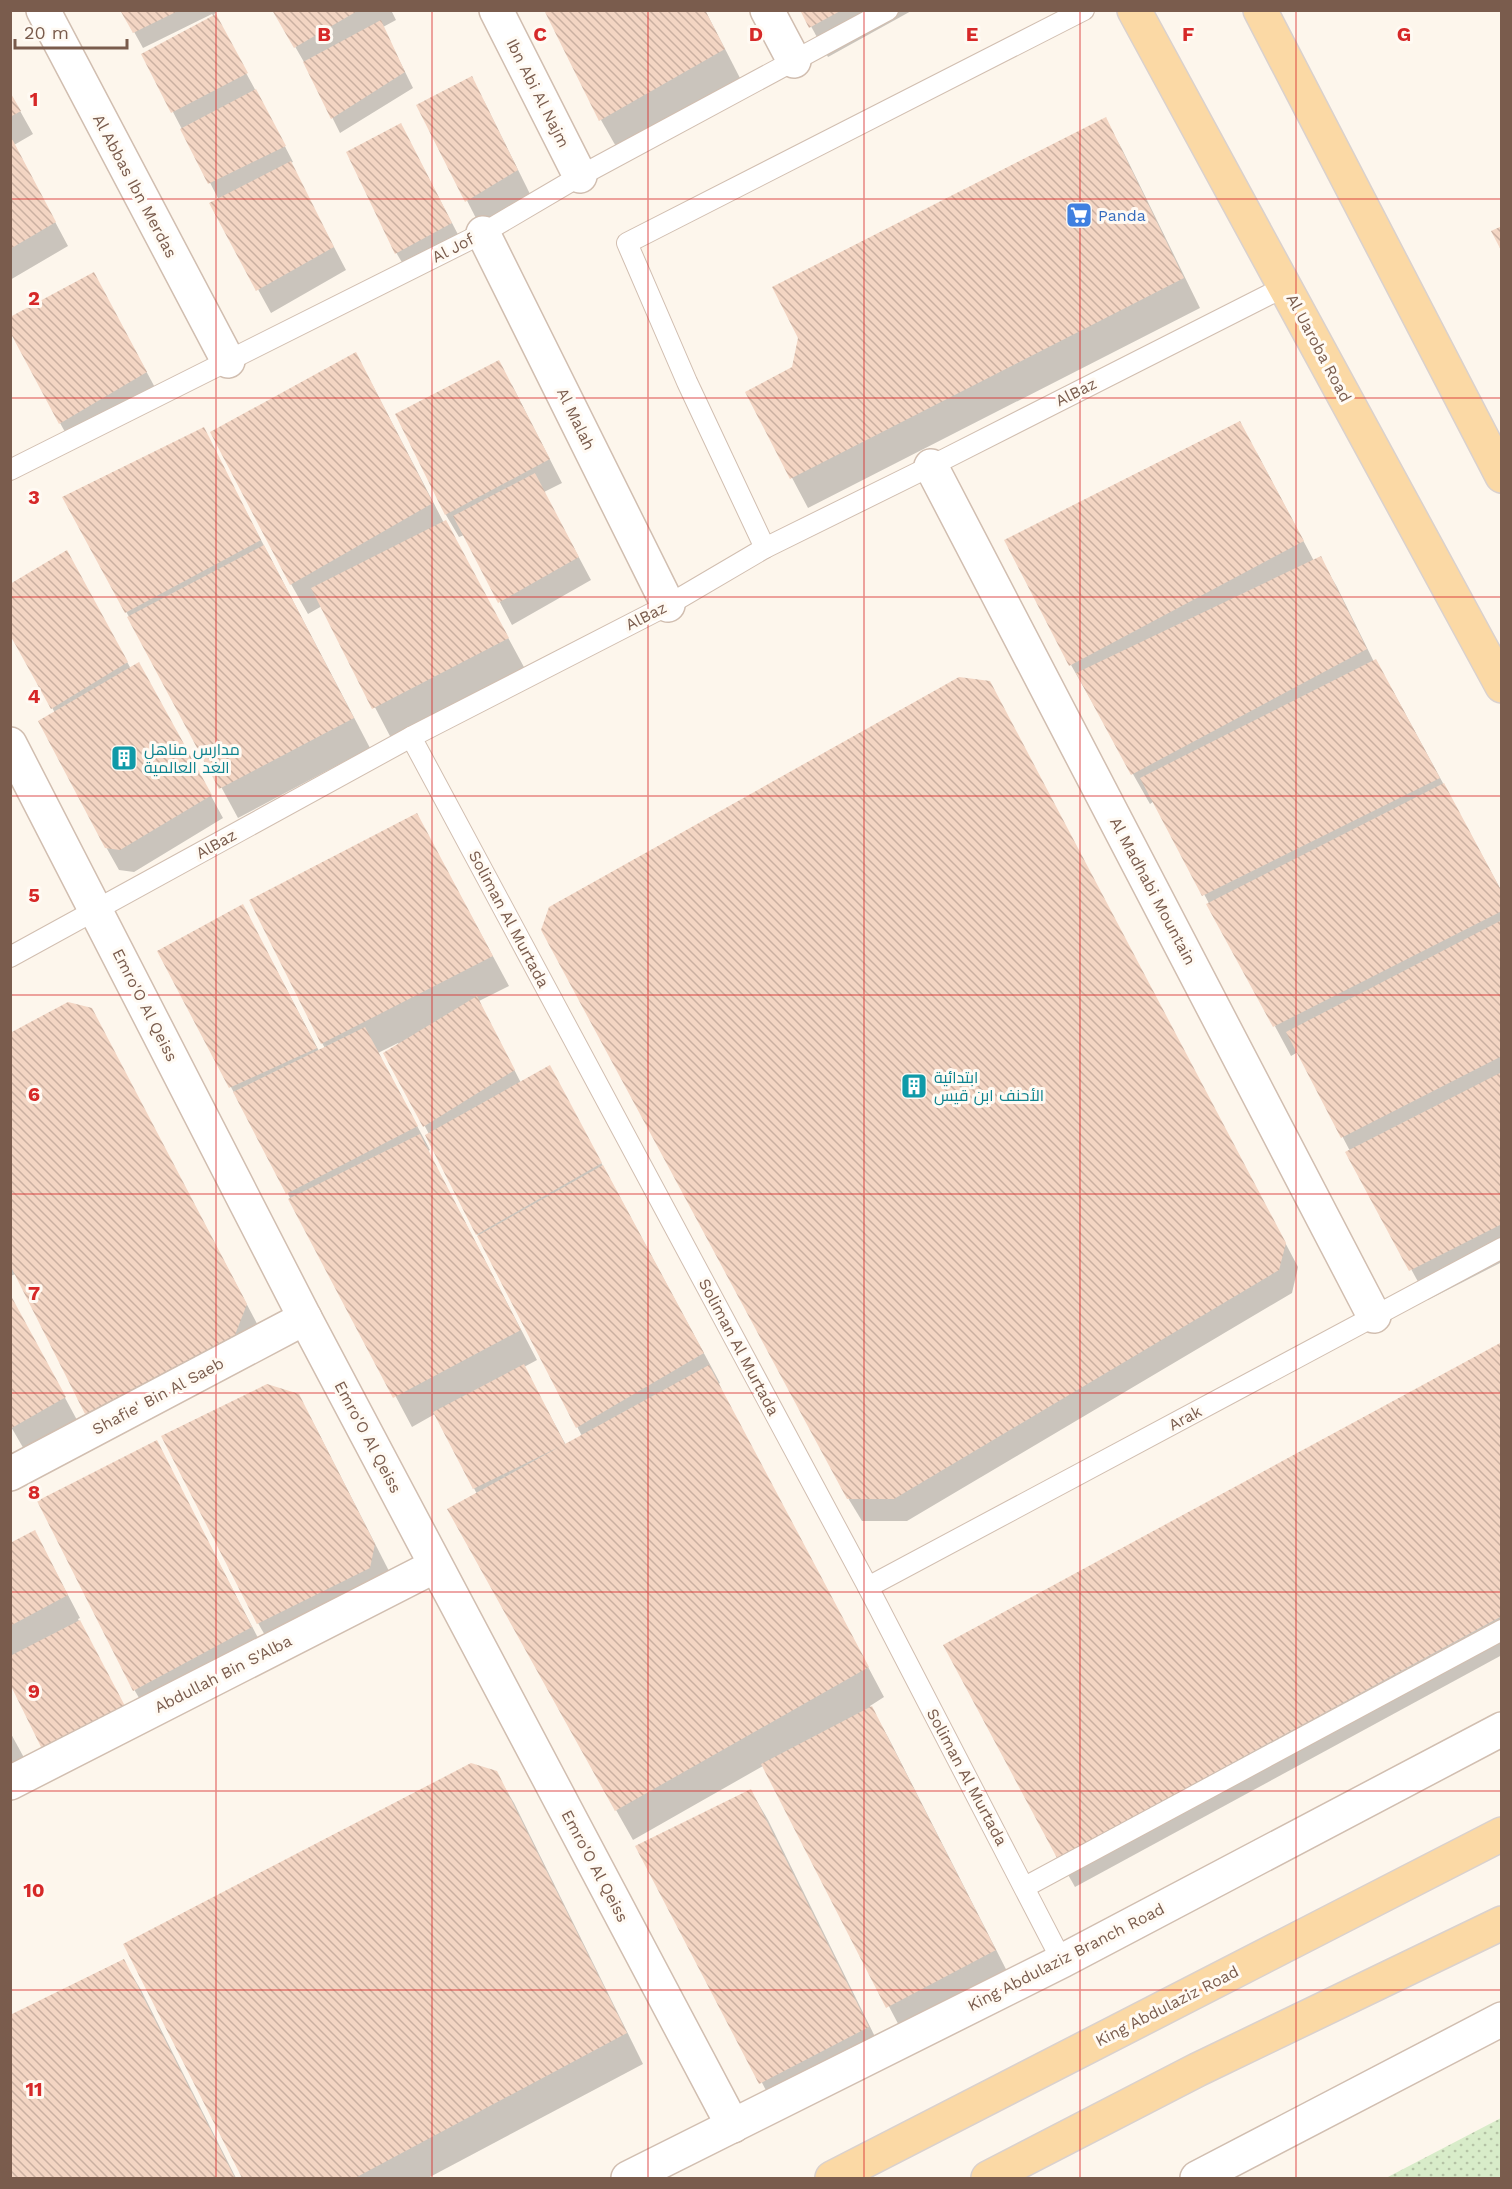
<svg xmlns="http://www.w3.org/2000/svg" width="1512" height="2189" font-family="'Work Sans',Cairo,sans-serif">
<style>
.grass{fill:url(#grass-dots)}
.shadow{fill:#0003;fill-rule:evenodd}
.building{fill:url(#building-back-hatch)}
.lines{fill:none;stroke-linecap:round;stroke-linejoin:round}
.service-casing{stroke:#d1beb0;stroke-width:22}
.minor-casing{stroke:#d1beb0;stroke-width:36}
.tertiary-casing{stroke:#d1beb0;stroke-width:36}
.primary-casing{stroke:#dad1cd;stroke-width:36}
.service{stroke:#fff;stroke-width:20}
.minor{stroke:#fff;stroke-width:33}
.tertiary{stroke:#fff;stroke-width:33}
.primary{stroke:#fbd9a5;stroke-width:33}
.grid{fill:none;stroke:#d62828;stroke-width:1.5;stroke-opacity:0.55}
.labels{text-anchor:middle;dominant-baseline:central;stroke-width:6;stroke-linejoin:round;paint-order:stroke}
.street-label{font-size:16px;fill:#7a5c4d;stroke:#fffaf3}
.shop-label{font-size:16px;fill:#366cbe;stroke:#fffaf3;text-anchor:start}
.culture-label{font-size:16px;fill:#0d838f;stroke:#fffaf3;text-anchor:start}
.grid-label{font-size:20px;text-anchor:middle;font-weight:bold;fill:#d62828;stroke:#fffaf3;stroke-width:6;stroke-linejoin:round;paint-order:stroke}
</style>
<defs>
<pattern id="grass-dots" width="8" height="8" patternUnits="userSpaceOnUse" patternTransform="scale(1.5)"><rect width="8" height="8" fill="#d8ecc9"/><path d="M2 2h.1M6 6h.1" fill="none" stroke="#b4c2a5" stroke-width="1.8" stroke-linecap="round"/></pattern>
<pattern id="building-back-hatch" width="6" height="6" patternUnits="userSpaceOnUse" patternTransform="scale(1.5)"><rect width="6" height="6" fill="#f3d5c3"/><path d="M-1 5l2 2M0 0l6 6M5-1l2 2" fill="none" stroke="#cab0a1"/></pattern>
</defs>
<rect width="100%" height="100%" fill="#fdf6ec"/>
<path class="grass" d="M1501 2118V2178H1386Z"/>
<g class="shadow">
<path d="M122 10H214L216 13 214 14 264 106 293 162 290 163 346 270 271 313 211 204 219 200 173 112 214 17 212 14 143 48Z"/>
<path d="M274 10H391L396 20 383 27 413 88 340 133 308 69Z"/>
<path d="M546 10H705L741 80 618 150 601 120Z"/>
<path d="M802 10H913L828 57Z"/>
<path d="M10 93 33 134 14 145 68 246 10 280Z"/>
<path d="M484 101 530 194 479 224 418 105Z"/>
<path d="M1105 119 1122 149 1200 308 808 508 747 393 794 368Z"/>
<path d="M401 125 464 246 410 276 397 254 348 152Z"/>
<path d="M94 274 159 395 73 446 60 423Z"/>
<path d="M372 384 444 523 462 552 525 669 391 738 322 606 308 614 291 584Z"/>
<path d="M512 385 562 483 544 492 591 580 512 625 464 535 459 537 446 515 397 414Z"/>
<path d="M203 429 370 748 238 818 64 497Z"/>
<path d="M1257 453 1314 561 1320 558 1337 587 1374 662 1393 691 1502 892V1262L1428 1300 1347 1152 1350 1151 1298 1052 1291 1056 1154 801 1150 804 1071 665Z"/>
<path d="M79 575 131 669 152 687 223 818 134 872 119 870 106 847 55 713 10 632Z"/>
<path d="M1002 706 1298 1267 1292 1293 907 1521H862L848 1498Z"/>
<path d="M433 845 509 986 479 1001 521 1083 562 1090 720 1383 718 1384 884 1697 870 1706 888 1737 1012 1981 905 2037 763 1766 633 1840 616 1810 477 1494 435 1414 412 1427 159 952 255 929 319 1051 325 1048 322 1043ZM398 1043 399 1045 385 1053 429 1134 477 1234 582 1436 566 1445 524 1367 537 1360 428 1151 430 1150 378 1053Z"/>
<path d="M91 1009 263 1335 252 1365 103 1443 86 1413 16 1274 10 1276V1035Z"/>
<path d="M10 1296 77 1420 25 1451 10 1425Z"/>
<path d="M1502 1343V1655L1075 1887 1058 1857Z"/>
<path d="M298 1396 315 1426 391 1575 275 1653 258 1623Z"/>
<path d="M156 1442 268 1657 152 1720 135 1691 39 1502Z"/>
<path d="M35 1532 80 1618 78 1619 138 1732 10 1681V1544Z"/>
<path d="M10 1732 28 1765 10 1774Z"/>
<path d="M496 1773 514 1803 643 2064 428 2178H243L125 1945Z"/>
<path d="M751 1791 768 1820 885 2057 778 2113 637 1847Z"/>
<path d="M123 1960 141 1990 236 2178H10V2016Z"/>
</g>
<g class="building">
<path d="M120 10H180L133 33Z"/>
<path d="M272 10H359L294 48Z"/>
<path d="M544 10H705L725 49 599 121Z"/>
<path d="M800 10H842L809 28Z"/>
<path d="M216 14 248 73 171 113 141 54Z"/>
<path d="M381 20 405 72 331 119 303 62Z"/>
<path d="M472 76 518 170 465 202 416 105Z"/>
<path d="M256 89 286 146 208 184 180 129Z"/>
<path d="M10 92 21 111 10 117Z"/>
<path d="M1106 117 1184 278 790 479 745 392 792 367 798 338 772 287Z"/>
<path d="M401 123 452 223 395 254 346 152Z"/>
<path d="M10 135 56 222 10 249Z"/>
<path d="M291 161 334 247 256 291 209 203Z"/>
<path d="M1502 226V252L1491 231Z"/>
<path d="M94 272 147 372 59 424 10 332V317Z"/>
<path d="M356 352 433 503 290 585 210 432Z"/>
<path d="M499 360 550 459 445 515 395 414Z"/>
<path d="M1240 421 1304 541 1069 666 1004 540Z"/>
<path d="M204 427 261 540 125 613 62 497Z"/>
<path d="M535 473 579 557 498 603 453 516Z"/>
<path d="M446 520 509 638 372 709 311 588Z"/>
<path d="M264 545 354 718 219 789 127 617Z"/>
<path d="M67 550 128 662 51 709 10 635V584Z"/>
<path d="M1321 556 1367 649 1131 775 1076 673Z"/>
<path d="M1376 659 1440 778 1202 896 1140 778Z"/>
<path d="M139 662 212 795 120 850 105 848 38 721Z"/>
<path d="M959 677 990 681 1286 1243 1279 1270 894 1499H847L541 930 549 907Z"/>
<path d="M1444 783 1502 892V911L1273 1027 1206 904Z"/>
<path d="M417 813 493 956 321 1044 249 900Z"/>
<path d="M243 904 317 1048 229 1088 157 951Z"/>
<path d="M1502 920V1056L1341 1138 1286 1032Z"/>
<path d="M477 996 515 1070 423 1127 383 1053Z"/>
<path d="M68 1002 92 1008 247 1304 235 1335 85 1414 10 1265V1033Z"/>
<path d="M365 1027 418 1126 286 1194 233 1092Z"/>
<path d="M550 1065 602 1163 476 1235 425 1135Z"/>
<path d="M1502 1072V1224L1409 1271 1345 1152Z"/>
<path d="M420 1134 521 1330 393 1398 288 1199Z"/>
<path d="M603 1165 704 1353 576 1428 477 1236Z"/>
<path d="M10 1294 66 1397 10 1429Z"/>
<path d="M1502 1342V1616L1057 1858 943 1645Z"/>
<path d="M524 1364 565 1444 709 1365 869 1667 615 1811 447 1509 561 1446 473 1489 433 1412Z"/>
<path d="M267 1384 299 1394 375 1544 370 1568 257 1624 161 1436Z"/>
<path d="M157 1440 252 1627 133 1691 37 1501Z"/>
<path d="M35 1530 68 1595 10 1626V1543Z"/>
<path d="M80 1620 126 1708 42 1749 10 1684V1656Z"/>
<path d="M872 1706 996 1950 886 2008 761 1764Z"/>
<path d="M471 1763 497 1771 627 2033 355 2178H242L123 1944Z"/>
<path d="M751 1789 869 2027 759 2084 635 1846Z"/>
<path d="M124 1959 235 2178H10V2015Z"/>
</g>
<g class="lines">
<defs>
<g id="service">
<path d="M10 470 483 233 580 176 888 10"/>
<path d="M765 548 687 382 627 243 1084 10"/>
<path d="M411 737 868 1587 1062 1961"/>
<path d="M10 957 411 737 668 605 765 548 931 466 1286 286"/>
<path d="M868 1587 1502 1248"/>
<path d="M1025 1887 1502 1630"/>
</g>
<g id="minor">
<path d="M43 10 228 361"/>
<path d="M496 10 580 176"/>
<path d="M767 10 794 61"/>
<path d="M483 233 668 605"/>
<path d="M931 466 1374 1316"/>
<path d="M10 744 305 1318 733 2126"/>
<path d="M10 1474 305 1318"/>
<path d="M10 1783 435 1566"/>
</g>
<g id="tertiary">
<path d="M628 2178 1062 1961 1502 1729"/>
<path d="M1197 2178 1502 2019"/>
</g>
<g id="primary">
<path d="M1134 10 1502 686"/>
<path d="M1260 10 1502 476"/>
<path d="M832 2178 1502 1834"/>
<path d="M988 2178 1197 2070 1502 1923"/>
</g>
</defs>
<use href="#service" class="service-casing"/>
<use href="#minor" class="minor-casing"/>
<use href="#tertiary" class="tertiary-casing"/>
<use href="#primary" class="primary-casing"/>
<use href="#service" class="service"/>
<use href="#minor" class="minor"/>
<use href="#tertiary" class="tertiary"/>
<use href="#primary" class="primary"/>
</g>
<path class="grid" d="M216 10V2178M432 10V2178M648 10V2178M864 10V2178M1080 10V2178M1296 10V2178M10 199H1502M10 398H1502M10 597H1502M10 796H1502M10 995H1502M10 1194H1502M10 1393H1502M10 1592H1502M10 1791H1502M10 1990H1502"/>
<defs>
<symbol id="supermarket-square" viewBox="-11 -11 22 22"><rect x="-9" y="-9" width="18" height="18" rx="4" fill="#3f7fe0" stroke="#fffaf3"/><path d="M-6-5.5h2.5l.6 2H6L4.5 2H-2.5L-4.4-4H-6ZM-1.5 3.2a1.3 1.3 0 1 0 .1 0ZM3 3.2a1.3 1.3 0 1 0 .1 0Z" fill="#fff"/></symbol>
<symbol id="building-square" viewBox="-11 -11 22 22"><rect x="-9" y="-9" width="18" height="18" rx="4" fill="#0f9aa8" stroke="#fffaf3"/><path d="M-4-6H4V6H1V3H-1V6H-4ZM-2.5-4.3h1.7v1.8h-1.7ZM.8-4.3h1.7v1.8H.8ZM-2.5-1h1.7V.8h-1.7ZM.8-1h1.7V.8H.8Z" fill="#fff"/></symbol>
</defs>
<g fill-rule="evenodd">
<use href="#supermarket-square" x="1064" y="200" width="30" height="30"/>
<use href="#building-square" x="109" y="743" width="30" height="30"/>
<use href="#building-square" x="899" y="1071" width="30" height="30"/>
</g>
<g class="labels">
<g class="street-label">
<text transform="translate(538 93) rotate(63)">Ibn Abi Al Najm</text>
<text transform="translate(135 186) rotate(62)">Al Abbas Ibn Merdas</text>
<text transform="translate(453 248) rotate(-27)">Al Jof</text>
<text transform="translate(1319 348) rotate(62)">Al Uaroba Road</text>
<text transform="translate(1076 392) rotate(-27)">AlBaz</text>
<text transform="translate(576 419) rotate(64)">Al Malah</text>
<text transform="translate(646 616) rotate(-27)">AlBaz</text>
<text transform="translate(216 844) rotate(-29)">AlBaz</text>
<text transform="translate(1153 891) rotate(62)">Al Madhabi Mountain</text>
<text transform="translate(509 919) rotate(62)">Soliman Al Murtada</text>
<text transform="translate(145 1005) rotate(63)">Emro'O Al Qeiss</text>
<text transform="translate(739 1347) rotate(62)">Soliman Al Murtada</text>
<text transform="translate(158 1396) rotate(-28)">Shafie' Bin Al Saeb</text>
<text transform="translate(1185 1418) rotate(-28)">Arak</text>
<text transform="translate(368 1437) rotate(62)">Emro'O Al Qeiss</text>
<text transform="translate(223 1674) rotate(-27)">Abdullah Bin S'Alba</text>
<text transform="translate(967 1777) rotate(62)">Soliman Al Murtada</text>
<text transform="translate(595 1866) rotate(62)">Emro'O Al Qeiss</text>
<text transform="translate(1066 1957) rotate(-27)">King Abdulaziz Branch Road</text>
<text transform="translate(1167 2006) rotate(-27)">King Abdulaziz Road</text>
</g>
<g class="shop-label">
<text x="1098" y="215">Panda</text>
</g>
<g class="culture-label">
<text x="144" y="749">مدارس مناهل<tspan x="144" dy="18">الغد العالمية</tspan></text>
<text x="934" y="1077">ابتدائية<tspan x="934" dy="18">الأحنف ابن قيس</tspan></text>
</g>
</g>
<g class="grid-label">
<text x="324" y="41">B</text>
<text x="540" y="41">C</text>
<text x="756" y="41">D</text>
<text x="972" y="41">E</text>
<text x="1188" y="41">F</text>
<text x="1404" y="41">G</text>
<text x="34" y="106">1</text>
<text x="34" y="305">2</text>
<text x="34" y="504">3</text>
<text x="34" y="703">4</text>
<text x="34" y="902">5</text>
<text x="34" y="1101">6</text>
<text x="34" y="1300">7</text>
<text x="34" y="1499">8</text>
<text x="34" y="1698">9</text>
<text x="34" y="1897">10</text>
<text x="34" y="2096">11</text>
</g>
<rect width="1512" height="2189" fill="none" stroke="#7a5c4d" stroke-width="24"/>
<path d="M15 39v9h112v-9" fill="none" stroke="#7a5c4d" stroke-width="3"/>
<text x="24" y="39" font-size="18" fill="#7a5c4d" stroke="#fffaf3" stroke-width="4.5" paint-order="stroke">20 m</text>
</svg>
